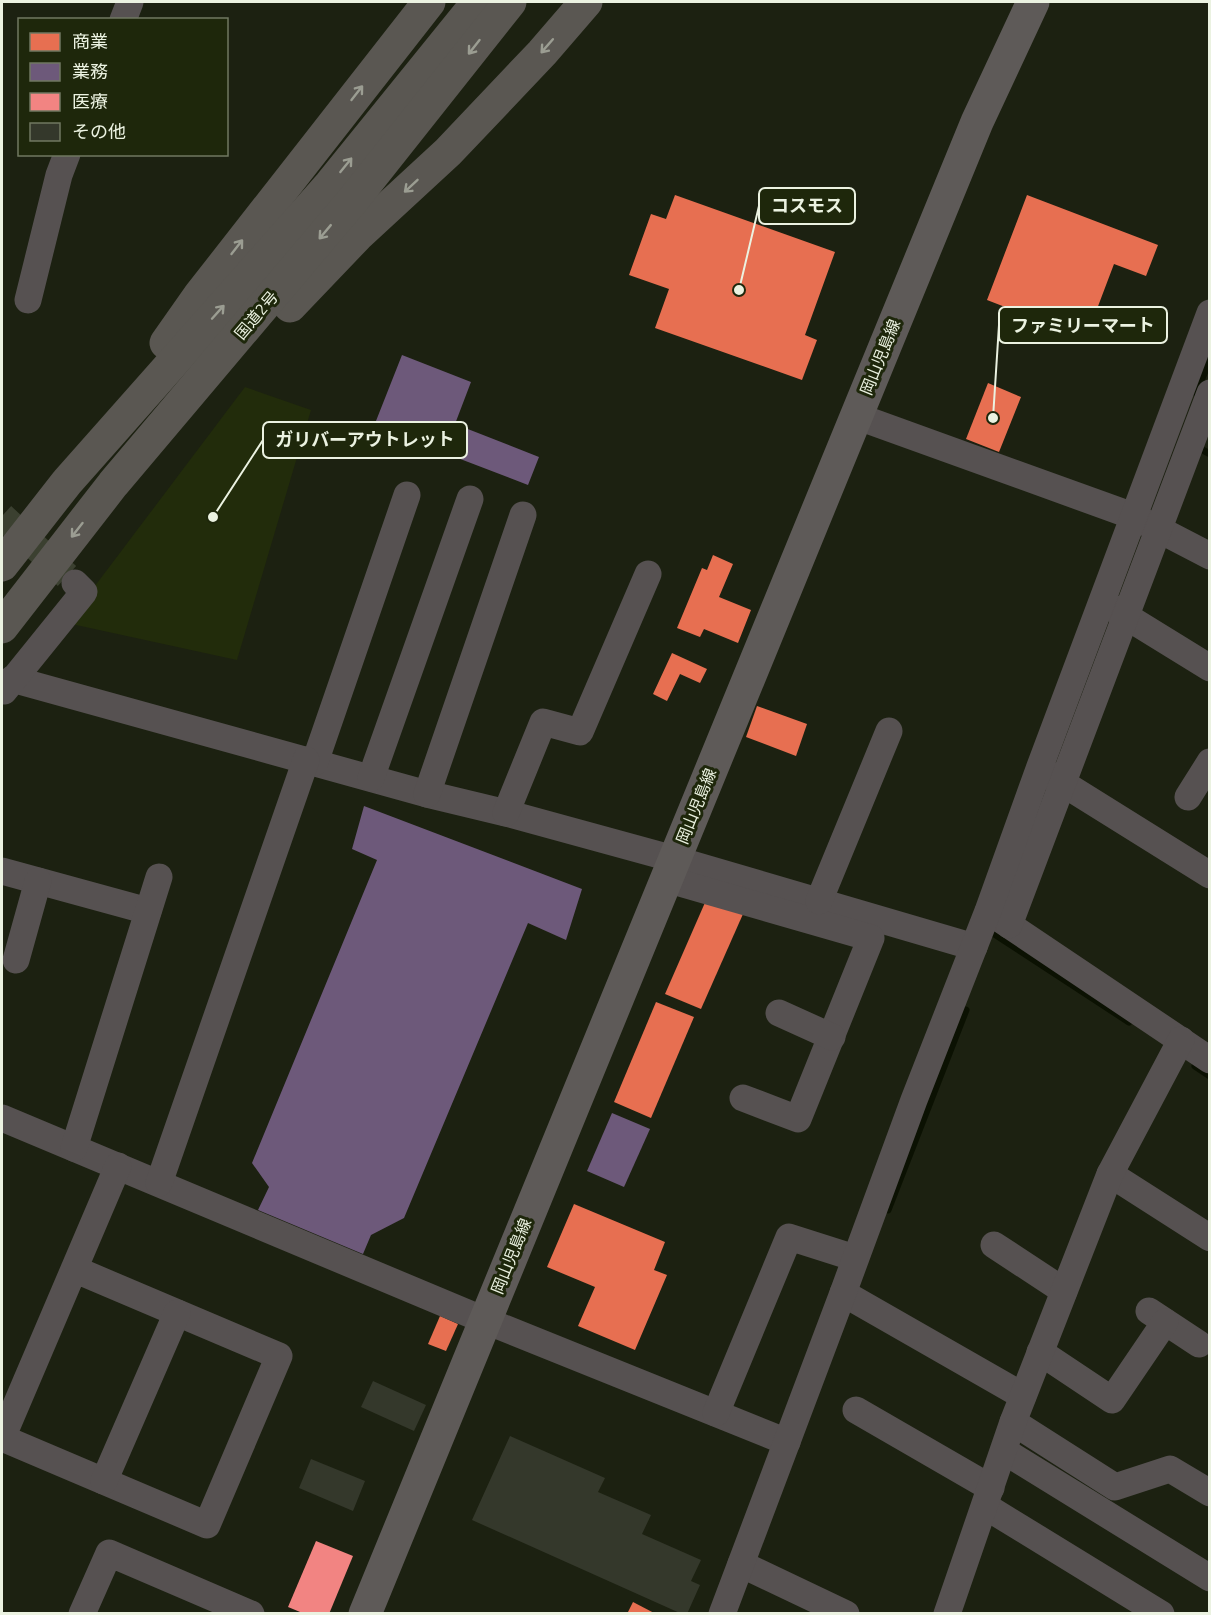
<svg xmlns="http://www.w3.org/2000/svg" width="1211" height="1615" font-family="Ubuntu,'Noto Sans JP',sans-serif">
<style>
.built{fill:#222c0b}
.shops{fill:#e76f51}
.offices{fill:#6d597a}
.health{fill:#f28482}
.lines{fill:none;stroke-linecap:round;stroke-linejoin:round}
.stream{stroke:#0b1102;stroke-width:7}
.building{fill:#34382b}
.minor-tunnel{stroke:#3b4030;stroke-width:27;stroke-dasharray:27 14;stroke-linecap:butt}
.minor{stroke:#565151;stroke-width:27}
.major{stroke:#5e5a58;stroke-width:33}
.highway{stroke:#5a5752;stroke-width:33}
.oneway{stroke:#9b9d92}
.labels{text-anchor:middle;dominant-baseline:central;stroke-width:6;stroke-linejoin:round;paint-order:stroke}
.street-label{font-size:16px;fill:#ebf2e1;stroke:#1e270b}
.leader{fill:none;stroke:#ebf2e1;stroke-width:2}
.callout-dot{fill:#ebf2e1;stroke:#1e270b;stroke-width:2}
.callout{fill:#1e270b;stroke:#ebf2e1;stroke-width:2}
.callout-label{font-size:18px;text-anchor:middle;font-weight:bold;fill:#ebf2e1}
</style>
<rect width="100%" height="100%" fill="#1c2111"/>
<path class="built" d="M245 387 311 410 237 660 67 623Z"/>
<g class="shops">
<path d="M675 195 835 252 805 335 817 340 802 380 655 328 669 289 629 275 651 214 666 219Z"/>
<path d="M1027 195 1158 245 1146 276 1114 264 1086 338 987 300Z"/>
<path d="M988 383 1021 397 999 452 966 439Z"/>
<path d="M713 555 733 564 719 597 751 610 738 643 704 629 700 637 677 628 702 568 707 570Z"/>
<path d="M672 653 707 669 700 683 680 674 667 701 653 694Z"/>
<path d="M757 706 807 724 796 756 746 737Z"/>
<path d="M707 898 743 914 701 1009 665 994Z"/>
<path d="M656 1002 694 1017 651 1118 614 1102Z"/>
<path d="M574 1204 665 1242 654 1270 667 1275 635 1350 578 1326 595 1287 547 1267Z"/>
<path d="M440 1316 458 1324 446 1351 428 1344Z"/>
<path d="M633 1602 656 1614H627Z"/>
</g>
<g class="offices">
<path d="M402 355 471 382 455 424 539 457 528 485 374 426Z"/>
<path d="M364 806 582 889 566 940 528 923 404 1218 371 1235 363 1254 258 1210 269 1187 252 1163 377 860 352 849Z"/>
<path d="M612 1113 650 1129 624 1187 587 1171Z"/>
</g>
<path class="health" d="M316 1541 353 1556 329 1614H305L288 1607Z"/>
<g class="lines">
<g class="stream">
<path d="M1196 393 1210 359"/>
<path d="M1195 446 1210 454"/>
<path d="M993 933 1129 1022"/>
<path d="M1195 1066 1210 1076"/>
<path d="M888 1210 966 1010"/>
</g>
</g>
<g class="building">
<path d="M373 1381 426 1405 414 1431 361 1407Z"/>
<path d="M510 1436 605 1478 598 1492 651 1515 642 1534 701 1560 691 1581 700 1585 687 1614H682L472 1520Z"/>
<path d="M311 1459 365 1481 353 1511 299 1488Z"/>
</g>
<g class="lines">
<path class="minor-tunnel" d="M2 516 67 576"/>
<g class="minor">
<path d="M123 20 130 2"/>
<path d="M28 300 59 175 67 154"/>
<path d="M856 416 1133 516 1210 556"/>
<path d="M1111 607 1210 668"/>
<path d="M12 679 427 794 506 813 674 859 974 947"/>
<path d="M4 691 84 592 75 583"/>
<path d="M315 762 407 495"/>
<path d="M1048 774 1210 875"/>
<path d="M371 778 470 499"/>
<path d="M427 794 523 515"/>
<path d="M1188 797 1210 762"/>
<path d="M506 813 543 722 580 732 648 574"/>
<path d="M2 871 148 911"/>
<path d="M666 879 871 938 798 1119 743 1098"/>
<path d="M819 901 889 731"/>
<path d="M994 915 1210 1060"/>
<path d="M1009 925 1210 393"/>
<path d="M16 960 38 881"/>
<path d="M779 1013 832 1037"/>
<path d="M2 1118 484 1320 787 1442"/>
<path d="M74 1148 159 877"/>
<path d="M1110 1174 1210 1238"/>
<path d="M159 1183 306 760"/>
<path d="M994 1245 1064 1291"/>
<path d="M74 1269 279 1356 207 1525 2 1438 118 1166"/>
<path d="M843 1293 1023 1396"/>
<path d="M1149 1311 1199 1344"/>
<path d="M1040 1352 1112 1400 1165 1322"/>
<path d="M856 1410 991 1488"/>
<path d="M716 1413 789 1237 855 1258"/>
<path d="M1013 1422 1115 1487 1170 1469 1210 1493"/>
<path d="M1004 1451 1210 1578"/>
<path d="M104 1481 177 1313"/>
<path d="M985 1506 1161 1614"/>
<path d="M741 1564 846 1614"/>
<path d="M82 1614 109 1553 251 1614"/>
<path d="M722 1614 843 1293 914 1100 988 911 1039 769 1210 313"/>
<path d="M947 1614 1013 1422 1110 1174 1181 1040"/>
</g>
<path class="major" d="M365 1614 977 122 1033 2"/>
<g class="highway">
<path d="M290 306 357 236 448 152 542 53 586 2"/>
<path d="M166 343 199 296 429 2"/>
<path d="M2 565 67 482 330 185 478 2"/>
<path d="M2 627 113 484 353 200 510 2"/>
</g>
</g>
<defs><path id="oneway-shaft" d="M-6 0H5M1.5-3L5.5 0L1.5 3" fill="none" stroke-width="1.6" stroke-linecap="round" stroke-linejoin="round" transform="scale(1.5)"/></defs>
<g class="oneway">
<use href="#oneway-shaft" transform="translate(547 46) rotate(131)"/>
<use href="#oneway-shaft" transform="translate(474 47) rotate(128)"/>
<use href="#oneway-shaft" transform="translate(357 93) rotate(-52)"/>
<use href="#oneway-shaft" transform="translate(346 165) rotate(-51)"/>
<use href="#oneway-shaft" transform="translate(411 186) rotate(137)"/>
<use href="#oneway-shaft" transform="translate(325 232) rotate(130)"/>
<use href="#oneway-shaft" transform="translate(237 247) rotate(-52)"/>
<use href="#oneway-shaft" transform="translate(218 312) rotate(-48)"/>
<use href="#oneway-shaft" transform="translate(77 530) rotate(128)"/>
</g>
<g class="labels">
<g class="street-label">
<text transform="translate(256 315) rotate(-50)">国道2号</text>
<text transform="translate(880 357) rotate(-68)">岡山児島線</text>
<text transform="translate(696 806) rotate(-68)">岡山児島線</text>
<text transform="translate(511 1256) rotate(-68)">岡山児島線</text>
</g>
</g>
<path class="leader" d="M739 290L759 206M993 418L999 325M213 517L263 440"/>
<g class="callout-dot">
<circle cx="739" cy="290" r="6"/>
<circle cx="993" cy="418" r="6"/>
<circle cx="213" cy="517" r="6"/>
</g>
<g class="callout">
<rect x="759" y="188" width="96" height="36" rx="6"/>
<rect x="999" y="307" width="168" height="36" rx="6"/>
<rect x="263" y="422" width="204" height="36" rx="6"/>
</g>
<g class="callout-label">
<text x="807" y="212">コスモス</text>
<text x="1083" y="332">ファミリーマート</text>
<text x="365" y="446">ガリバーアウトレット</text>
</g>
<rect width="1211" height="1615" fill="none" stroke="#ebf2e1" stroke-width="6"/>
<rect x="18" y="18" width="210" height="138" fill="#1e270b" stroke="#707861" stroke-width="1.5"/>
<rect x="30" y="33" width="30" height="18" fill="#e76f51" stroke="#707861" stroke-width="1.5"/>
<text x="72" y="48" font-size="18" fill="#ebf2e1">商業</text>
<rect x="30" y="63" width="30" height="18" fill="#6d597a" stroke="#707861" stroke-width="1.5"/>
<text x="72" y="78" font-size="18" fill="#ebf2e1">業務</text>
<rect x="30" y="93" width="30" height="18" fill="#f28482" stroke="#707861" stroke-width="1.5"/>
<text x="72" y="108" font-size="18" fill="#ebf2e1">医療</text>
<rect x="30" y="123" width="30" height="18" fill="#34382b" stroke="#707861" stroke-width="1.5"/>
<text x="72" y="138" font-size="18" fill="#ebf2e1">その他</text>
</svg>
